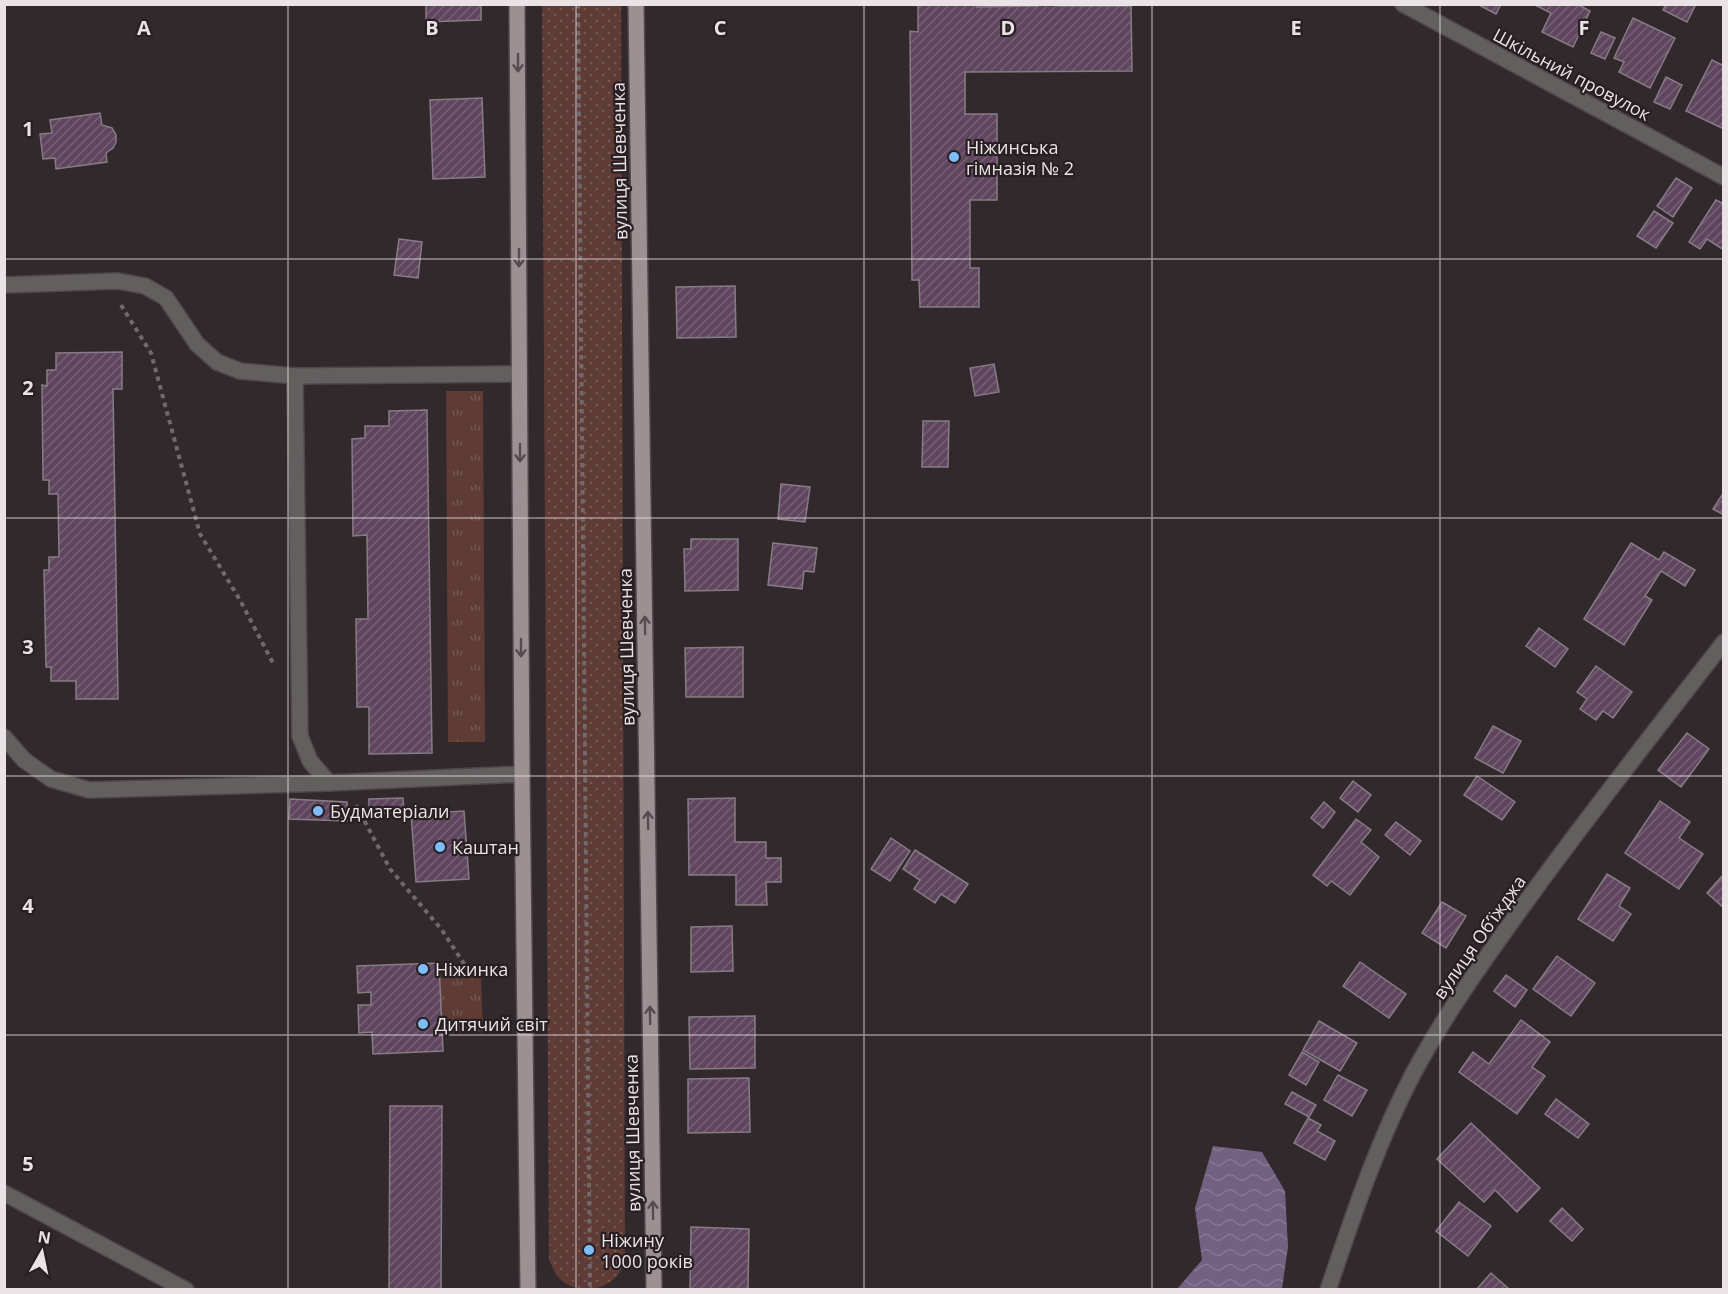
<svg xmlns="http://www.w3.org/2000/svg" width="1728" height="1294" font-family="'Open Sans',sans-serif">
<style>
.grass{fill:url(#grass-tufts)}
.park{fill:url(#park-dots)}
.water{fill:url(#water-waves)}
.building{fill:url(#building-hatch);stroke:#867c85;stroke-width:1.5}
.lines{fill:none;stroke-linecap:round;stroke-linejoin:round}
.service-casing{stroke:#4f474b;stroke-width:18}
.minor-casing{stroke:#4f474b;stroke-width:18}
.primary-casing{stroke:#4f474b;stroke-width:18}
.path{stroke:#72696d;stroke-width:4;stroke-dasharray:4.5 4.5;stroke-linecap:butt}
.service{stroke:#645f5f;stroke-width:15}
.minor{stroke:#645f5f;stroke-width:15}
.primary{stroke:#9c9092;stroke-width:15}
.oneway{stroke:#564c4f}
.grid{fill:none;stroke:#eae3e6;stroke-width:1.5;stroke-opacity:0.55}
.poi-dot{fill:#7fbdfa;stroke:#281f23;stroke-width:2}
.labels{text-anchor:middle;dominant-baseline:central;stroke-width:4.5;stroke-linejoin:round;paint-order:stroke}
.street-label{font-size:18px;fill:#eae3e6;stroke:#281f23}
.poi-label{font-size:18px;fill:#eae3e6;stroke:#281f23;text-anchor:start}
.grid-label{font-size:20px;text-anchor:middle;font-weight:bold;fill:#eae3e6;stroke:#281f23;stroke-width:4.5;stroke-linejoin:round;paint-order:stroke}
</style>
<defs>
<pattern id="grass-tufts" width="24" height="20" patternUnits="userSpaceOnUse" patternTransform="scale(1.5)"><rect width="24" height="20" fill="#5e3b35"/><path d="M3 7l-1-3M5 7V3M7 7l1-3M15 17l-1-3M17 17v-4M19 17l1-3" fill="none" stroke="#755752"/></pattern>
<pattern id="park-dots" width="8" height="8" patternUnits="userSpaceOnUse" patternTransform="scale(1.5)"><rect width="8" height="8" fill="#5e3b35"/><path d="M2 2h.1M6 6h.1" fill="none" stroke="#755752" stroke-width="1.8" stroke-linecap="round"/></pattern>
<pattern id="water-waves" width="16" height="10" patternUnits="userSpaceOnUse" patternTransform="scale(1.5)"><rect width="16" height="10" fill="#726181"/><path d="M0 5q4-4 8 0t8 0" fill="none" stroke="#867893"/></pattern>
<pattern id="building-hatch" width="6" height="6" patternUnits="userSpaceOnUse" patternTransform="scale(1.5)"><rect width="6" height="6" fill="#60455e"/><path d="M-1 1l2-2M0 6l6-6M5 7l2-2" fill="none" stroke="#776075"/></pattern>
</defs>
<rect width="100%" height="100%" fill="#32292d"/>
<g class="grass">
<path d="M446 391H483L485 742H448Z"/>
<path d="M481 977 483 1031 442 1033 440 978Z"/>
</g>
<path class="park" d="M542 5H621L625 1259C623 1264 621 1271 617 1276 601 1293 574 1294 558 1277 554 1272 552 1265 549 1260Z"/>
<path class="water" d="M1213 1146 1262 1152 1285 1191 1288 1247 1282 1289H1177L1202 1260 1195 1208Z"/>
<g class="building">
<path d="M426 4H481V20L426 22Z"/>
<path d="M918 4H978L977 7 1038 6V4H1058V6H1131L1132 71 965 72V114H997V200H970V268H979V307H920L919 280H912L910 31 918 32Z"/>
<path d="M1477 4H1501L1496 14Z"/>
<path d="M1577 4 1590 11 1573 47 1542 32 1551 13 1533 4Z"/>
<path d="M1666 4H1696L1687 22 1663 10Z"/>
<path d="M1633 18 1675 38 1650 88 1619 72 1624 62 1614 58Z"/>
<path d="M1601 32 1615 38 1605 59 1591 53Z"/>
<path d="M1712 60 1724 66V129L1686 111Z"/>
<path d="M1666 77 1682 85 1670 109 1654 102Z"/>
<path d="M482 98 485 177 433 179 430 100Z"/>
<path d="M100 113 102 125 112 128 116 135V142L113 148 106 153 107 162 56 169 55 158 43 159 40 134 52 133 50 120Z"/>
<path d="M1676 178 1692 188 1673 217 1657 206Z"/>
<path d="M1716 200 1724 204V250L1707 239 1700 249 1689 242Z"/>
<path d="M1654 211 1673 223 1656 248 1637 236Z"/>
<path d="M399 239 422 242 418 278 394 275Z"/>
<path d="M735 286 736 337 677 338 676 287Z"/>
<path d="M122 352V389H113L118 699H76V681H51V667H46L44 570H49V557H59L58 494H49V480H43L42 385 47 386V370H56V353Z"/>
<path d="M994 364 999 392 975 396 970 368Z"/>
<path d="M427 410 432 753 369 754V707H357L356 619H368L367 535 353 536 352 439 365 438V426H389V411Z"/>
<path d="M923 421H949L948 467H922Z"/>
<path d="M781 484 810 487 805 522 778 519Z"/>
<path d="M1724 492V515L1713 509Z"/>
<path d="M691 539H738V590L685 591 684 549H691Z"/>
<path d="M773 543 817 548 814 572 804 571 802 589 768 585Z"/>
<path d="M1631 543 1659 560 1664 552 1695 570 1685 586 1661 571 1645 596 1652 600 1624 645 1584 619Z"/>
<path d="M1539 628 1568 649 1555 667 1526 646Z"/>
<path d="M743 647V697H686L685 648Z"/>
<path d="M1596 666 1632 692 1613 718 1603 711 1596 720 1580 709 1587 699 1577 692Z"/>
<path d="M1493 726 1521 741 1503 773 1475 758Z"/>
<path d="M1687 733 1709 749 1681 787 1658 770Z"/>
<path d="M1477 776 1515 802 1502 820 1464 795Z"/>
<path d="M1353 781 1371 795 1358 812 1340 798Z"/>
<path d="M403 798 404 813 369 814V799Z"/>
<path d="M735 798V842H766V858H781V882H766L767 905H736V875H689L688 799Z"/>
<path d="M290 799 347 802V821L289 819Z"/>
<path d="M1660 801 1690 822 1679 838 1703 854 1679 889 1625 853Z"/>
<path d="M1324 802 1335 812 1323 828 1311 818Z"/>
<path d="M464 811 469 879 416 882 411 814Z"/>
<path d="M1356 819 1371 830 1361 842 1379 857 1350 895 1331 881 1327 886 1313 875Z"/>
<path d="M1396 822 1421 841 1410 855 1385 835Z"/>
<path d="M891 838 910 851 890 881 871 869Z"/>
<path d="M915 850 968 884 955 903 941 894 935 903 914 889 920 880 903 869Z"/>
<path d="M1607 874 1630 888 1619 906 1631 914 1613 941 1578 919Z"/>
<path d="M1724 874V908L1707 893Z"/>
<path d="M1442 902 1466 916 1446 948 1422 933Z"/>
<path d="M732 926 733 971 691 972V927Z"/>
<path d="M1557 956 1595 983 1571 1016 1533 989Z"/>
<path d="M1360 962 1406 994 1389 1018 1343 986Z"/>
<path d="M439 963 443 1051 373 1054 372 1032 359 1033 358 1005H371V992L358 993 357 966Z"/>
<path d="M1506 975 1527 990 1515 1007 1494 991Z"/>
<path d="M755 1016V1068L690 1069 689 1017Z"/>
<path d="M1521 1020 1550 1042 1532 1067 1545 1076 1517 1114 1459 1072 1473 1052 1489 1064Z"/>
<path d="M1319 1021 1357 1043 1340 1071 1303 1050Z"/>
<path d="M1302 1052 1319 1062 1306 1085 1289 1075Z"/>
<path d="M1338 1075 1367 1090 1352 1116 1324 1100Z"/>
<path d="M749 1078 750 1132 688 1133V1079Z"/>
<path d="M1292 1092 1316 1105 1309 1117 1285 1104Z"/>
<path d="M1556 1099 1589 1124 1578 1138 1545 1114Z"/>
<path d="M390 1106H442L441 1290H389Z"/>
<path d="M1308 1118 1321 1125 1317 1131 1335 1141 1325 1160 1294 1143Z"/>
<path d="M1471 1123 1540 1188 1517 1212 1495 1190 1484 1202 1437 1159Z"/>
<path d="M1459 1202 1491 1226 1468 1256 1436 1231Z"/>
<path d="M1562 1208 1583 1229 1572 1241 1550 1221Z"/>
<path d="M691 1227 749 1229 748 1290H690Z"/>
<path d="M1491 1273 1510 1290H1476Z"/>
</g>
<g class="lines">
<defs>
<g id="service">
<path d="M4 285 118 281 145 286 166 298 197 344 217 362 240 371 295 376 519 374"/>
<path d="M295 376 300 736 310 761 329 783"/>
<path d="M4 737 24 760 51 779 89 790 329 783 522 774"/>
</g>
<g id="minor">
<path d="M1403 4 1724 177"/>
<path d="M4 1193 186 1290"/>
<path d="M1328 1290C1353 1216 1377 1143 1413 1074 1446 1012 1487 956 1528 899 1591 812 1658 727 1724 642"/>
</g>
<g id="primary">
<path d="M517 4 522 774 528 1290"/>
<path d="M636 4 654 1290"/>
</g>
</defs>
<use href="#service" class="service-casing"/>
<use href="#minor" class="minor-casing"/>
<use href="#primary" class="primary-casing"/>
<g class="path">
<path d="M578 4 590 1290"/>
<path d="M121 305 151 353 200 534 240 600 274 665"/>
<path d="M356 805 390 869 442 930 466 967 501 974"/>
</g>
<use href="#service" class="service"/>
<use href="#minor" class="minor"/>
<use href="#primary" class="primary"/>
</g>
<defs><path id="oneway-shaft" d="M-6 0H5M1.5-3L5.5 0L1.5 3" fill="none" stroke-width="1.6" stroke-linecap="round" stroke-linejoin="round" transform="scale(1.5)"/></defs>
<g class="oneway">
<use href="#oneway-shaft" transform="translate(518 63) rotate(90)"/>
<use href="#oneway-shaft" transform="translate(519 258) rotate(90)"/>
<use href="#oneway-shaft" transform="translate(520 453) rotate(90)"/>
<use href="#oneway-shaft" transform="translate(645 625) rotate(-91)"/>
<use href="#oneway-shaft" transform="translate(521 648) rotate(90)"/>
<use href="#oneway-shaft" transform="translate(648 820) rotate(-91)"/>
<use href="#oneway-shaft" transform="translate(650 1015) rotate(-91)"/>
<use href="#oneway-shaft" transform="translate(653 1210) rotate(-91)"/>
</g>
<path class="grid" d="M288 4V1290M576 4V1290M864 4V1290M1152 4V1290M1440 4V1290M4 259H1724M4 518H1724M4 776H1724M4 1035H1724"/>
<g class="poi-dot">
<circle cx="954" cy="157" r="6"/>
<circle cx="318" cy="811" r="6"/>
<circle cx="440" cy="847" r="6"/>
<circle cx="423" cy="969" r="6"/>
<circle cx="423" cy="1024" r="6"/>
<circle cx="589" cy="1250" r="6"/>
</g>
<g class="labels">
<g class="street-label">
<text transform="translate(1572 74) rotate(28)">Шкільний провулок</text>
<text transform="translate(619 161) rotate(-91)">вулиця Шевченка</text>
<text transform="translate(626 647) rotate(-91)">вулиця Шевченка</text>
<text transform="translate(1479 937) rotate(-55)">вулиця Обʼїжджа</text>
<text transform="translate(632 1133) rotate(-91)">вулиця Шевченка</text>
</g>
<g class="poi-label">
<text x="966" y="147">Ніжинська<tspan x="966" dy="21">гімназія № 2</tspan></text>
<text x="330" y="811">Будматеріали</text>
<text x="452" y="847">Каштан</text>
<text x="435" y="969">Ніжинка</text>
<text x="435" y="1024">Дитячий світ</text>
<text x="601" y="1240">Ніжину<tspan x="601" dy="21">1000 років</tspan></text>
</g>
</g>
<g class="grid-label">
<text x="144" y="35">A</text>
<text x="432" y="35">B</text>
<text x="720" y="35">C</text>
<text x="1008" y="35">D</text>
<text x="1296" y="35">E</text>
<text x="1584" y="35">F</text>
<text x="28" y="136">1</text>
<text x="28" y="395">2</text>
<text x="28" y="654">3</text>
<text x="28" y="913">4</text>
<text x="28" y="1171">5</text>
</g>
<rect width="1728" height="1294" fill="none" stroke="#eae3e6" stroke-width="12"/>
<g transform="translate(42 1252) rotate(9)" stroke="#281f23" stroke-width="4.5" paint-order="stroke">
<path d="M0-4.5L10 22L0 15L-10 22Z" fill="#eae3e6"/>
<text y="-9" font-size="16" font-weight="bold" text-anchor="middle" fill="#eae3e6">N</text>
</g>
</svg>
